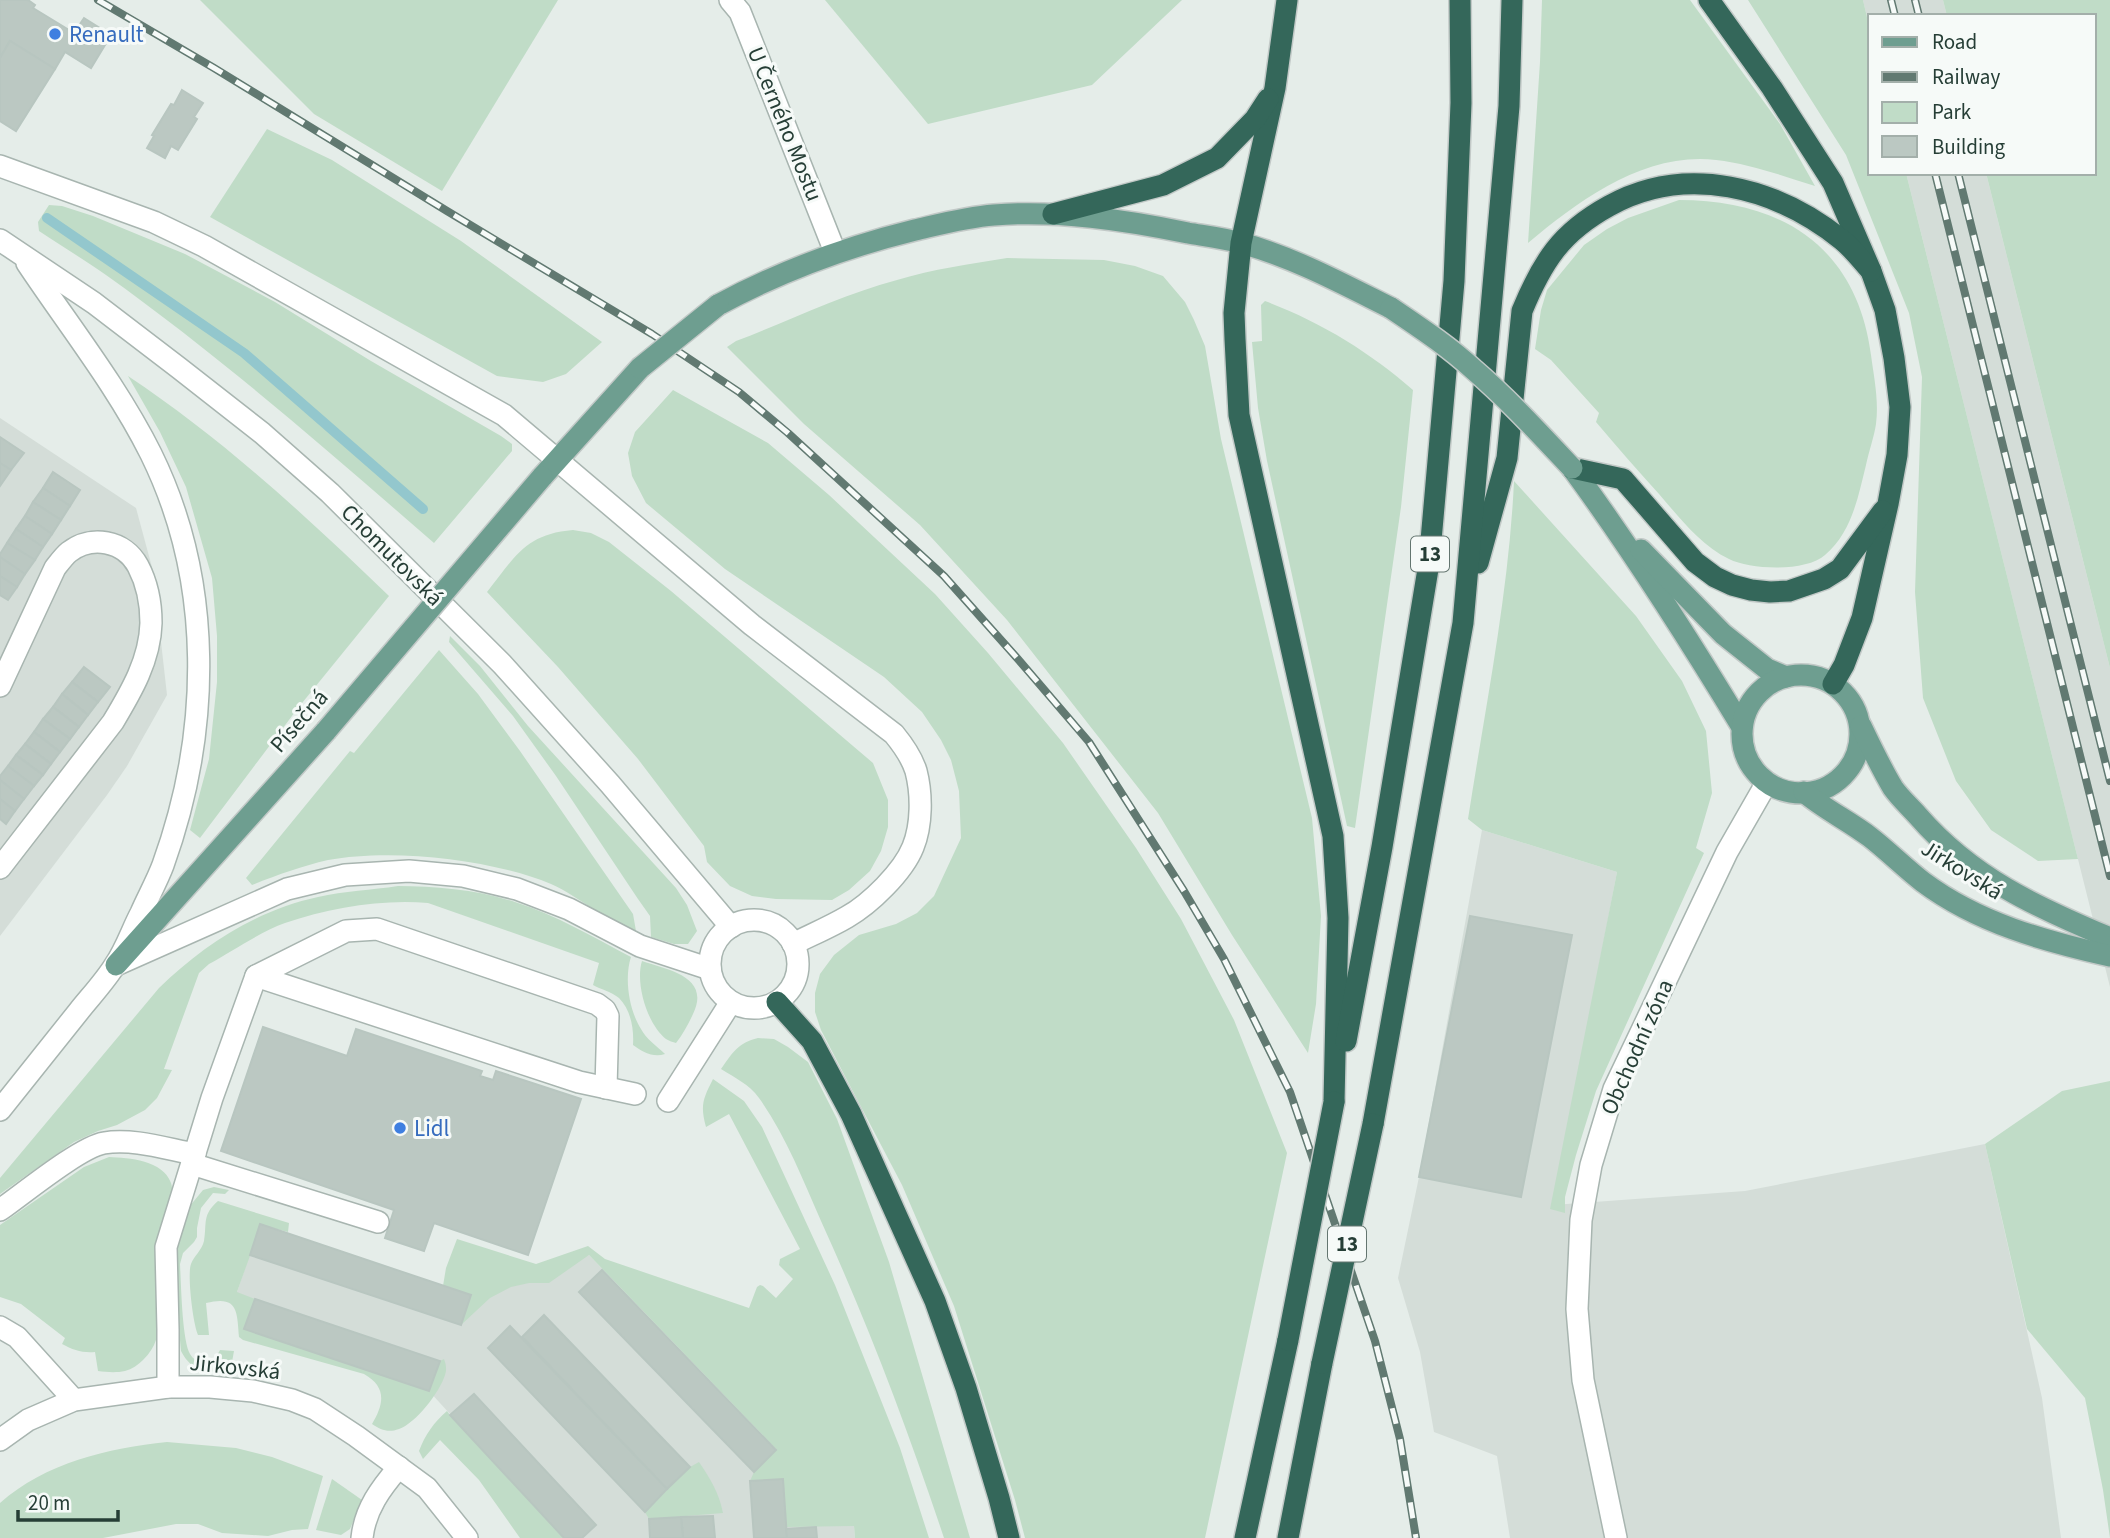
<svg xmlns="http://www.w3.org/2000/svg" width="2110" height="1538" font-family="'Source Sans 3',sans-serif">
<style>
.built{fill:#d4ddd8}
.green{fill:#c0dcc7}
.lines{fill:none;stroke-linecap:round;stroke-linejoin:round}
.stream{stroke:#93c7cd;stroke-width:10}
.building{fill:#bbc8c2;stroke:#b8c6c0;stroke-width:2}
.minor-casing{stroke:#a8b5b0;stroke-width:24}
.major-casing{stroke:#c2c9c7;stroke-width:24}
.highway-casing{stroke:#c2c9c7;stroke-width:24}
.minor{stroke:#fff;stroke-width:21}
.major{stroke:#6e9e90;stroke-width:21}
.highway{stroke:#34675a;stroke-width:21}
.rail-casing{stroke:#617971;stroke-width:8}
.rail{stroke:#f6faf8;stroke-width:5;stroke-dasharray:16;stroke-linecap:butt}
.major-bridge-casing{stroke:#c2c9c7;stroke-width:24;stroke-linecap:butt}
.highway-bridge-casing{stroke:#c2c9c7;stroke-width:24;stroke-linecap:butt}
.major-bridge{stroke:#6e9e90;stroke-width:21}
.highway-bridge{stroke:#34675a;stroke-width:21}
.shop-dot{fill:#3f7fe0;stroke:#f6faf8;stroke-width:2.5}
.labels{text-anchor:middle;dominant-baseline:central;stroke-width:6;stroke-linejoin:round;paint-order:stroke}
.shield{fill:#f6faf8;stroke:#647670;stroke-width:2}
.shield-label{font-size:21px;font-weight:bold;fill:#263e36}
.shop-label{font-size:23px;fill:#366cbe;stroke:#f6faf8;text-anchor:start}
.street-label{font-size:23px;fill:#263e36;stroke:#f6faf8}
</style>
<rect width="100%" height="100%" fill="#e5ede9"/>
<g class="built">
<path d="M1863 0H1943L1947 16H1870V30Z"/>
<path d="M1906 173H1986L2110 668V987Z"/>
<path d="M0 418 136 508 153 571 167 695 127 766 107 795 0 936Z"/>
<path d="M1482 830 1617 872 1553 1205 1745 1191 1985 1144 2042 1398 2061 1538H1510L1497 1456 1434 1432 1420 1352 1398 1278 1419 1177Z"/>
<path d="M260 1224 451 1288 535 1274 589 1255 776 1450 854 1526 855 1538H563L429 1391 244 1329 237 1292Z"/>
</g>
<g class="green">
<path d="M200 0H558L442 191 314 114Z"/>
<path d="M825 0H1182L1092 85 928 124Z"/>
<path d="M1542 0H1690L1780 124 1815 186C1783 176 1750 164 1716 160 1644 152 1580 200 1528 243L1540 62Z"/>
<path d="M1748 0H1863L1870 30V173H1906L2078 859 2038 861 1991 830 1956 781 1923 698 1915 592 1922 377 1909 313 1846 155Z"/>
<path d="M1943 0H2110V668L1986 173H2094V16H1947Z"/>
<path d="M267 129 332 160 461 241 602 342 566 374 543 382 497 376 210 217Z"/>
<path d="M1679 200C1783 200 1857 248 1871 355 1874 378 1879 400 1876 424 1874 437 1869 451 1866 465 1858 497 1852 532 1825 555 1806 572 1751 570 1729 559 1700 545 1679 517 1659 494 1638 471 1617 447 1596 422L1599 413 1551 360 1535 349 1541 310 1547 290 1584 245 1607 229 1628 218Z"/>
<path d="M49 205 62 206 93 216 185 254 275 302 371 361 501 436 512 444V451L434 543C328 451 221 357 106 275 85 260 61 246 39 231L38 222Z"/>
<path d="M1007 258 1104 260 1135 266 1163 276 1185 302 1194 320 1205 346 1221 439 1312 818 1321 916 1316 1004 1308 1053 1232 935 1158 813 1007 620 920 525 804 424 727 347 736 341C789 321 841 295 897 280 933 269 970 264 1007 258Z"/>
<path d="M1265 301C1319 321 1370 352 1413 390L1401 507 1355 828 1347 826 1267 461 1258 408 1252 342 1262 341 1261 305Z"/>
<path d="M128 376C223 439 307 517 389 596L298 708 200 838 190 830 209 759 217 682V636L212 578 186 487 160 432Z"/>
<path d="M673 390 768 443 829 495 935 594 988 653 1063 743 1136 848 1181 919 1234 1020 1287 1153 1205 1538H1025L1015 1500 954 1306 902 1185 849 1084 821 1030 815 1012V993L820 974 834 955 859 935 896 924 917 913 934 896 961 838 959 791 951 760 941 740 922 712 884 677 725 569 646 503 632 476 628 453 635 432Z"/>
<path d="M1514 481 1636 616 1682 681 1706 731 1712 793 1696 848 1704 853 1596 1091 1576 1155 1565 1197V1213L1550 1209 1617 872 1482 830 1468 819C1485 709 1509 592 1514 481Z"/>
<path d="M573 530 591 533 609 542 671 591 873 763 888 800V827L881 851 870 871 849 890 832 900 776 899 752 896 730 886 707 862 704 846 638 759 558 667 487 592C515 557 525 534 573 530Z"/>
<path d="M450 636 480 666 528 726 676 888 687 905 697 931 688 944H674L651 937 650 916 638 899 556 776 513 716 449 642Z"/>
<path d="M439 650 478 694 520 751 633 914 636 931C605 921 580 897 551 884 491 859 392 848 328 860 302 866 277 875 252 885L246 878 350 751 354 753Z"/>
<path d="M398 886C435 886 479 890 515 902 556 915 593 937 631 957 624 978 629 1010 641 1029 646 1039 657 1046 665 1054 653 1058 643 1052 633 1045 634 1029 631 1010 619 998 612 992 600 989 593 985L599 963 428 903C381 899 330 908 285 923 262 931 231 952 209 964L199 973 164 1069 172 1070 157 1098 145 1110 117 1125 98 1131 74 1142 0 1194V1178L159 988C203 945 257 910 318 897 344 891 372 890 398 886Z"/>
<path d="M642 961C669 970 711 977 693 1014 688 1025 683 1034 676 1043 673 1042 669 1041 666 1039 647 1024 635 983 642 961Z"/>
<path d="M758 1038 774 1039 788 1047 808 1062 837 1119 889 1262 970 1538H944C908 1430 868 1324 821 1221 803 1180 785 1134 759 1098 749 1084 735 1078 721 1069 733 1052 738 1043 758 1038Z"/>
<path d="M713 1079 744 1101 762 1127 835 1285 900 1448 929 1538H855L854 1526 786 1527 750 1481 754 1472 776 1449 589 1255 549 1283H529L511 1287 490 1298 461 1325 470 1295 443 1286 446 1268 457 1239 536 1264 588 1246 605 1259 749 1308 757 1287 760 1285 763 1286 776 1298 793 1279 779 1265 780 1259 800 1249 729 1114 706 1127C700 1105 703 1099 713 1079Z"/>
<path d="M2110 1081V1538L2103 1490 2085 1398 2027 1329 1985 1144 2062 1091Z"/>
<path d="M109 1157C129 1158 163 1160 171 1183 177 1200 158 1233 156 1251 152 1287 173 1332 143 1360 138 1365 132 1369 125 1371 116 1373 106 1372 98 1371L95 1352C82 1353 73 1350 62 1344L65 1338 21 1304 0 1297V1225L84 1167Z"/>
<path d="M214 1187 229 1190 225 1194 213 1193 201 1208 197 1228V1237L194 1242 183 1253 180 1264C181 1282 182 1341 190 1354 196 1364 206 1363 215 1359L220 1350 234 1351 230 1373C208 1371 192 1373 181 1351L173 1264 175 1248 189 1207 203 1190Z"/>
<path d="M218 1201 289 1223 288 1232 261 1225 237 1292 255 1299 245 1329 429 1391 440 1361 444 1359C446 1364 447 1370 445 1375 440 1392 415 1424 399 1429 388 1433 381 1430 372 1424 384 1404 387 1387 364 1374L243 1340 239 1337C237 1311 238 1295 206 1303L209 1335H198C193 1324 187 1275 191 1264 194 1256 202 1250 204 1241 207 1222 202 1215 218 1201Z"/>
<path d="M447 1411 450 1415 564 1538H520L479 1480 440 1440 423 1459 419 1451C425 1435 434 1422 447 1411Z"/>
<path d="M167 1442 236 1448 272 1457 323 1476 308 1529 292 1530 268 1536 222 1533 198 1524H176L103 1538H0V1503C45 1463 108 1448 167 1442Z"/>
<path d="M699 1462C710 1478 719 1493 723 1513L649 1519 645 1512 690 1467Z"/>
<path d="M332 1479 362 1500 350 1529 341 1535 316 1530Z"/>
</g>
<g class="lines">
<path class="stream" d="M47 218 244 353 423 509"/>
</g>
<g class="building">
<path d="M0 0H28L35 5 33 8 74 33 84 18 111 35 91 68 65 52 55 69 10 41 0 58Z"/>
<path d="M10 41 55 69 16 131 0 121V58Z"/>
<path d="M182 90 203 103 194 117 197 119 178 150 171 146 165 158 147 148 154 136 152 135 171 104 174 105Z"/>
<path d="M0 437 24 453 11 470 0 463Z"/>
<path d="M0 463 11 470 0 486Z"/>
<path d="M53 472 80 490 70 506 43 488Z"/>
<path d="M43 488 70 506 61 520 33 502Z"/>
<path d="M33 502 61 520 52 534 25 516Z"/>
<path d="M25 516 52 534 43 547 16 529Z"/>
<path d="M16 529 43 547 35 560 7 543Z"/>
<path d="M7 543 35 560 25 574 0 557V554Z"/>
<path d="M0 557 25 574 17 587 0 576Z"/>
<path d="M0 576 17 587 8 600 0 595Z"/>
<path d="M84 667 110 687 98 702 72 682Z"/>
<path d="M72 682 98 702 88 715 62 694Z"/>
<path d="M62 694 88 715 79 727 53 707Z"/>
<path d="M53 707 79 727 70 739 43 719Z"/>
<path d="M43 719 70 739 60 752 34 732Z"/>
<path d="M34 732 60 752 51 764 25 744Z"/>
<path d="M25 744 51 764 43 775 16 755Z"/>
<path d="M16 755 43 775 34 786 8 766Z"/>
<path d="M8 766 34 786 24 799 0 780V776Z"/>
<path d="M0 780 24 799 15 811 0 799Z"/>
<path d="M0 799 15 811 6 824 0 819Z"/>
<path d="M1470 916 1572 935 1521 1197 1419 1177Z"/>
<path d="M263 1027 347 1056 356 1029 482 1071 480 1076 493 1080 496 1071 581 1099 528 1255 434 1223 424 1251 385 1238 394 1210 221 1151Z"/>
<path d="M260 1224 471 1295 461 1325 250 1255Z"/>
<path d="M602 1270 776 1450 754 1472 579 1292Z"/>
<path d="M255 1299 440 1361 429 1391 244 1329Z"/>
<path d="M544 1315 690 1467 667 1489 522 1337Z"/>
<path d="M510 1326 667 1489 645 1512 488 1348Z"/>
<path d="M474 1394 596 1525 582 1538H564L450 1415Z"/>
<path d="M783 1479 787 1538H754L750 1481Z"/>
<path d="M713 1516 715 1538H683L681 1517Z"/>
<path d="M681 1517 683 1538H650L649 1519Z"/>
<path d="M816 1527 817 1538H787L786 1529Z"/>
</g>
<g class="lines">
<defs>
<g id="minor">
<path d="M730 0 740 12 835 252"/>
<path d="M0 166 154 222 204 246 504 415 752 625 894 734C903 745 912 758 916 771 922 794 922 825 913 847 903 872 870 904 847 917 830 927 811 935 793 944"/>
<path d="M0 240 94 303 179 368 262 433 330 493 502 664 610 784 731 927"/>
<path d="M0 686 55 568C59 563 64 556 69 552 91 535 124 540 138 566 147 583 151 604 151 623 150 660 131 692 113 722L0 868"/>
<circle cx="754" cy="964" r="44"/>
<path d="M116 965 287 889 345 875 409 871 463 876 517 889 569 909 640 946 710 969"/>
<path d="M256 976 579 1082 635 1094"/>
<path d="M668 1101 731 1002"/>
<path d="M0 1110C26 1077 53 1044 79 1011 91 996 105 981 115 965 126 949 132 930 141 913 148 897 157 881 163 865 211 732 214 582 151 454 117 386 69 326 27 263"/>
<path d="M192 1164 378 1222"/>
<path d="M0 1210C23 1194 80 1147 104 1143 133 1138 167 1149 195 1154"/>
<path d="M0 1327 17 1337 74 1400"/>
<path d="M168 1387V1329L166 1247 212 1098 256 976 346 931 377 929 597 1004 605 1010 608 1016 606 1088"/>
<path d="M0 1440 28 1420 74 1400 168 1387H210L253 1391 292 1400 315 1409 356 1436 427 1488 467 1538"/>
<path d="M362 1538C365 1509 381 1488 399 1467"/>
<path d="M1616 1538 1583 1380 1577 1309 1581 1220 1591 1165 1614 1089 1727 852 1766 784"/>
</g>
<g id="major">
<path d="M718 305C781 271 846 247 915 230 941 224 967 217 994 215 1058 210 1125 220 1188 233 1206 236 1224 238 1241 243 1293 257 1343 284 1391 308"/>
<path d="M1572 468C1633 551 1688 638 1742 727"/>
<path d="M542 477 640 368"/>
<path d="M1641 550 1723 634 1767 669 1786 677"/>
<circle cx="1801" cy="734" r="59"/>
<path d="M1861 726C1871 747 1881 768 1893 788 1900 798 1910 807 1918 816 1972 878 2036 907 2110 938"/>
<path d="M1804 792C1824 809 1849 821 1870 837 1888 851 1905 868 1923 882 1978 923 2044 941 2110 956"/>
<path d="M116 965 326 731"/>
</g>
<g id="highway">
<path d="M1287 0 1275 88 1241 243 1234 313 1235 339 1239 415 1333 836 1338 918 1334 1102"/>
<path d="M1709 0 1772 88 1833 183 1871 271 1885 310 1894 358 1900 407 1897 455 1888 504 1862 618 1844 665 1833 684"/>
<path d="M1053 214 1163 185 1217 158 1255 119 1268 99"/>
<path d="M1572 468 1623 479 1695 562 1715 577 1732 585 1751 590 1770 592 1789 591 1824 579 1840 569 1883 511"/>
<path d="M1478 563 1507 458 1522 311C1531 289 1541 268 1555 250 1569 232 1589 217 1609 206 1686 163 1776 187 1842 240 1853 249 1862 261 1871 271"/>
<path d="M777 1002 812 1041 851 1114 935 1301 966 1388 999 1498 1009 1538"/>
<path d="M1346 1041 1382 847 1429 563 1454 281 1461 103 1460 0"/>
<path d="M1373 1124 1463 623 1509 106 1512 0"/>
<path d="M1245 1538 1288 1340"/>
<path d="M1288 1538 1322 1363"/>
</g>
</defs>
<use href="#minor" class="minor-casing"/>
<use href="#major" class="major-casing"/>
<use href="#highway" class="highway-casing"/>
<use href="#minor" class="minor"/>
<use href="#major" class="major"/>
<use href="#highway" class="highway"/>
<defs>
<g id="rail">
<path d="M98 0 214 68 447 211 652 334 739 392 788 433 944 576 1017 658 1089 742 1184 891 1224 959 1290 1092 1375 1341 1400 1439 1416 1538"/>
<path d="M1891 0 1895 16"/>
<path d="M1915 0 1919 16"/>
<path d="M1935 173 2110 876"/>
<path d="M1958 173 2110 781"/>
</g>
</defs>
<use href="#rail" class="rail-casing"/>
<use href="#rail" class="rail"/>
<defs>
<g id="major-bridge">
<path d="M1391 308C1419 327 1448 346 1473 369 1508 399 1540 434 1572 468"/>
<path d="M640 368 718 305"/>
<path d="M326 731 542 477"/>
</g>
<g id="highway-bridge">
<path d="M1288 1340 1334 1102"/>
<path d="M1322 1363 1373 1124"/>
</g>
</defs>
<use href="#major-bridge" class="major-bridge-casing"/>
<use href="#highway-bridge" class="highway-bridge-casing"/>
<use href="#major-bridge" class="major-bridge"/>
<use href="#highway-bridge" class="highway-bridge"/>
</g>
<g class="shop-dot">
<circle cx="55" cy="34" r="7"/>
<circle cx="400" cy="1128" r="7"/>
</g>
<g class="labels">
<g class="shield">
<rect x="1411" y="536.5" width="38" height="35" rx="5"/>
<rect x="1328" y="1226.5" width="38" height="35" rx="5"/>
</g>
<g class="shield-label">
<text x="1430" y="554">13</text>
<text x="1347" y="1244">13</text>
</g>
<g class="shop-label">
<text x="69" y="34">Renault</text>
<text x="414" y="1128">Lidl</text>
</g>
<g class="street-label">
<text transform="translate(785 124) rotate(68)">U Černého Mostu</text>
<text transform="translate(392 555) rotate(45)">Chomutovská</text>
<text transform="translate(299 721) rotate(-49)">Písečná</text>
<text transform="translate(1962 870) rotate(32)">Jirkovská</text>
<text transform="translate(1637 1047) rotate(-66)">Obchodní zóna</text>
<text transform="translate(235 1367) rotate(6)">Jirkovská</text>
</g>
</g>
<rect x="1868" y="14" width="228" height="161" fill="#f6faf8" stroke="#a3afaa" stroke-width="2"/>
<rect x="1882" y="37" width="35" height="10" fill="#6e9e90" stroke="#a3afaa" stroke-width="2"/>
<text x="1932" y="49" font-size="21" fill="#263e36">Road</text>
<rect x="1882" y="72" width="35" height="10" fill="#617971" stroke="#a3afaa" stroke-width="2"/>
<text x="1932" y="84" font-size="21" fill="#263e36">Railway</text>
<rect x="1882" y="102" width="35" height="21" fill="#c0dcc7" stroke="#a3afaa" stroke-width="2"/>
<text x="1932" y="119" font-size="21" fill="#263e36">Park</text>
<rect x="1882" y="136" width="35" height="21" fill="#bbc8c2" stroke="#a3afaa" stroke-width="2"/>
<text x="1932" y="154" font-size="21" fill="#263e36">Building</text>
<path d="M18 1510v10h100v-10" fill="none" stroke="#263e36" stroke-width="3.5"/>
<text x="28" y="1510" font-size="21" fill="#263e36" stroke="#f6faf8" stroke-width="5" paint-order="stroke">20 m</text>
</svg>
